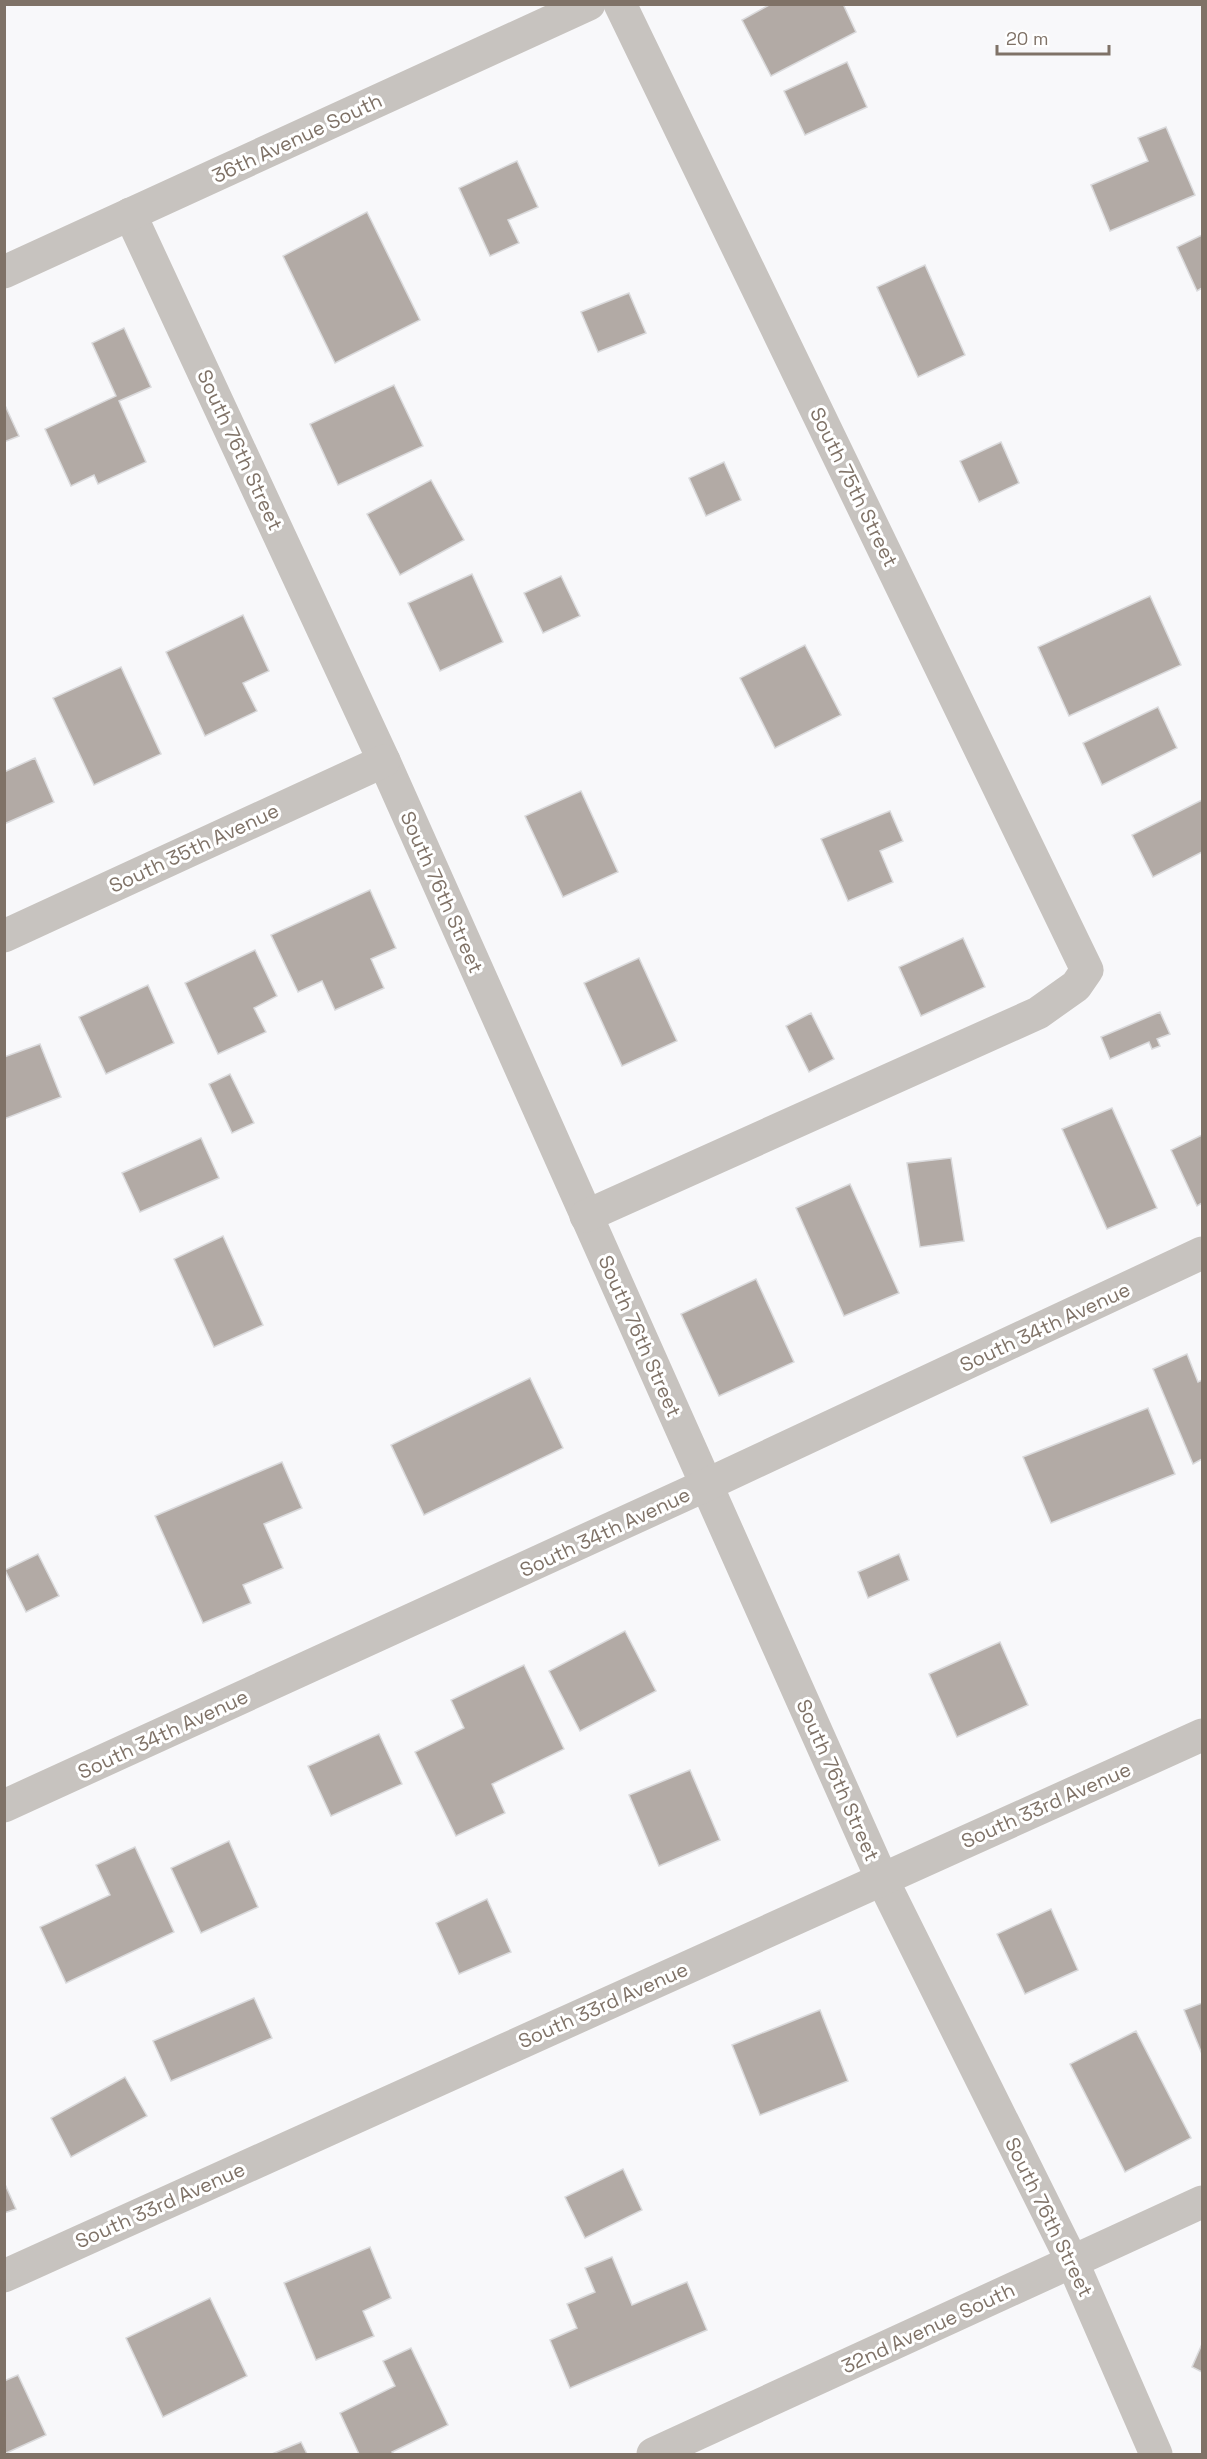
<svg xmlns="http://www.w3.org/2000/svg" width="1207" height="2459" font-family="'Space Grotesk',sans-serif">
<style>
.building{fill:#b2aaa5;stroke:#dadadc;stroke-width:1.5}
.lines{fill:none;stroke-linecap:round;stroke-linejoin:round}
.minor{stroke:#c7c3bf;stroke-width:33}
.labels{text-anchor:middle;dominant-baseline:central;stroke-width:6;stroke-linejoin:round;paint-order:stroke}
.street-label{font-size:20px;fill:#7f7267;stroke:#fff}
</style>
<rect width="100%" height="100%" fill="#f8f8fa"/>
<g class="building">
<path d="M771 4H843L856 32 771 76 742 20Z"/>
<path d="M847 62 867 107 805 135 784 91Z"/>
<path d="M1166 127 1195 195 1110 231 1091 185 1148 161 1138 138Z"/>
<path d="M517 161 538 207 508 220 519 243 490 256 459 188Z"/>
<path d="M367 212 420 320 335 363 283 256Z"/>
<path d="M1202 235V288L1197 291 1177 247Z"/>
<path d="M925 265 965 355 918 377 877 287Z"/>
<path d="M629 293 646 333 598 352 581 312Z"/>
<path d="M124 328 151 387 119 401 146 462 98 484 94 475 71 486 45 429 116 396 92 343Z"/>
<path d="M394 385 423 446 338 485 310 424Z"/>
<path d="M4 403 19 436 4 442Z"/>
<path d="M1001 442 1019 483 979 502 960 461Z"/>
<path d="M724 462 741 500 706 516 689 478Z"/>
<path d="M431 480 464 540 400 575 367 514Z"/>
<path d="M472 574 503 642 440 671 408 603Z"/>
<path d="M561 576 580 616 543 633 524 593Z"/>
<path d="M1150 596 1181 665 1069 716 1038 647Z"/>
<path d="M243 615 269 671 243 683 257 711 205 736 166 652Z"/>
<path d="M805 645 841 715 775 748 740 678Z"/>
<path d="M121 667 161 754 94 785 53 698Z"/>
<path d="M1158 707 1177 748 1102 785 1083 743Z"/>
<path d="M35 758 54 802 4 824V772Z"/>
<path d="M581 791 618 872 563 897 525 816Z"/>
<path d="M1202 800V852L1153 877 1132 835Z"/>
<path d="M890 811 903 841 880 851 893 882 848 901 821 839Z"/>
<path d="M370 890 396 948 371 959 384 988 335 1010 322 981 298 992 271 935Z"/>
<path d="M963 938 985 987 921 1016 899 967Z"/>
<path d="M255 950 277 996 254 1008 266 1032 218 1054 185 983Z"/>
<path d="M639 958 677 1041 622 1066 584 983Z"/>
<path d="M148 985 174 1043 106 1074 79 1017Z"/>
<path d="M1160 1012 1170 1034 1157 1039 1160 1046 1152 1049 1149 1042 1110 1059 1101 1037Z"/>
<path d="M811 1013 834 1059 809 1072 786 1026Z"/>
<path d="M40 1044 61 1097 4 1119V1057Z"/>
<path d="M230 1074 254 1123 232 1133 209 1084Z"/>
<path d="M1112 1108 1157 1208 1107 1229 1062 1129Z"/>
<path d="M1202 1135V1203L1197 1206 1171 1150Z"/>
<path d="M201 1138 219 1178 140 1212 122 1173Z"/>
<path d="M951 1158 964 1241 920 1247 907 1163Z"/>
<path d="M850 1184 899 1293 844 1316 796 1208Z"/>
<path d="M223 1236 263 1325 214 1347 174 1259Z"/>
<path d="M756 1279 794 1362 719 1396 681 1314Z"/>
<path d="M1187 1354 1198 1382 1202 1380V1459L1193 1464 1153 1369Z"/>
<path d="M530 1378 563 1448 424 1515 391 1445Z"/>
<path d="M1148 1408 1175 1474 1051 1523 1023 1457Z"/>
<path d="M282 1462 302 1508 264 1524 283 1568 243 1585 251 1603 203 1623 155 1516Z"/>
<path d="M38 1554 59 1596 26 1612 5 1570Z"/>
<path d="M899 1554 909 1580 868 1598 858 1572Z"/>
<path d="M625 1631 656 1691 580 1731 549 1671Z"/>
<path d="M1000 1642 1028 1705 957 1737 929 1674Z"/>
<path d="M524 1665 564 1749 492 1784 505 1813 456 1836 415 1752 464 1728 451 1700Z"/>
<path d="M379 1734 402 1784 331 1816 308 1766Z"/>
<path d="M690 1770 720 1840 659 1866 629 1795Z"/>
<path d="M229 1841 258 1907 201 1933 171 1868Z"/>
<path d="M135 1847 174 1932 66 1983 40 1927 110 1895 96 1865Z"/>
<path d="M487 1899 511 1952 459 1974 436 1923Z"/>
<path d="M1051 1909 1078 1970 1025 1994 997 1934Z"/>
<path d="M254 1998 272 2038 171 2081 153 2041Z"/>
<path d="M1202 2003V2054L1184 2010Z"/>
<path d="M820 2010 848 2081 760 2115 732 2045Z"/>
<path d="M1136 2031 1191 2138 1125 2172 1070 2064Z"/>
<path d="M125 2077 147 2116 71 2157 51 2118Z"/>
<path d="M623 2169 642 2210 585 2238 565 2197Z"/>
<path d="M4 2182 16 2209 4 2213Z"/>
<path d="M370 2247 391 2298 363 2311 374 2336 316 2360 284 2283Z"/>
<path d="M612 2257 632 2305 687 2282 707 2330 570 2388 550 2340 577 2328 567 2304 595 2292 585 2268Z"/>
<path d="M210 2298 247 2376 163 2417 126 2338Z"/>
<path d="M1202 2344V2372L1192 2367Z"/>
<path d="M411 2348 448 2425 392 2452 394 2454H359L340 2413 395 2386 383 2361Z"/>
<path d="M18 2375 46 2435 4 2454V2381Z"/>
<path d="M301 2442 307 2454H272Z"/>
</g>
<g class="lines">
<g class="minor">
<path d="M130 214 384 761 882 1879 1072 2261 1156 2454"/>
<path d="M4 272 589 4"/>
<path d="M4 936 384 761"/>
<path d="M586 1216 1038 1013 1076 986 1087 970 620 4"/>
<path d="M4 1806 706 1485 1202 1253"/>
<path d="M4 2276 1202 1735"/>
<path d="M653 2454 1202 2202"/>
</g>
</g>
<g class="labels">
<g class="street-label">
<text transform="translate(297 138) rotate(-25)">36th Avenue South</text>
<text transform="translate(240 450) rotate(65)">South 76th Street</text>
<text transform="translate(854 487) rotate(64)">South 75th Street</text>
<text transform="translate(194 848) rotate(-25)">South 35th Avenue</text>
<text transform="translate(442 892) rotate(66)">South 76th Street</text>
<text transform="translate(1045 1327) rotate(-25)">South 34th Avenue</text>
<text transform="translate(640 1336) rotate(66)">South 76th Street</text>
<text transform="translate(605 1532) rotate(-25)">South 34th Avenue</text>
<text transform="translate(163 1734) rotate(-25)">South 34th Avenue</text>
<text transform="translate(838 1780) rotate(66)">South 76th Street</text>
<text transform="translate(1046 1805) rotate(-24)">South 33rd Avenue</text>
<text transform="translate(603 2005) rotate(-24)">South 33rd Avenue</text>
<text transform="translate(160 2205) rotate(-24)">South 33rd Avenue</text>
<text transform="translate(1049 2217) rotate(64)">South 76th Street</text>
<text transform="translate(928 2328) rotate(-25)">32nd Avenue South</text>
</g>
</g>
<rect width="1207" height="2459" fill="none" stroke="#7f7267" stroke-width="12"/>
<path d="M997 45v9h112v-9" fill="none" stroke="#7f7267" stroke-width="3"/>
<text x="1006" y="45" font-size="18" fill="#7f7267" stroke="#ffffff" stroke-width="4.5" paint-order="stroke">20 m</text>
</svg>
